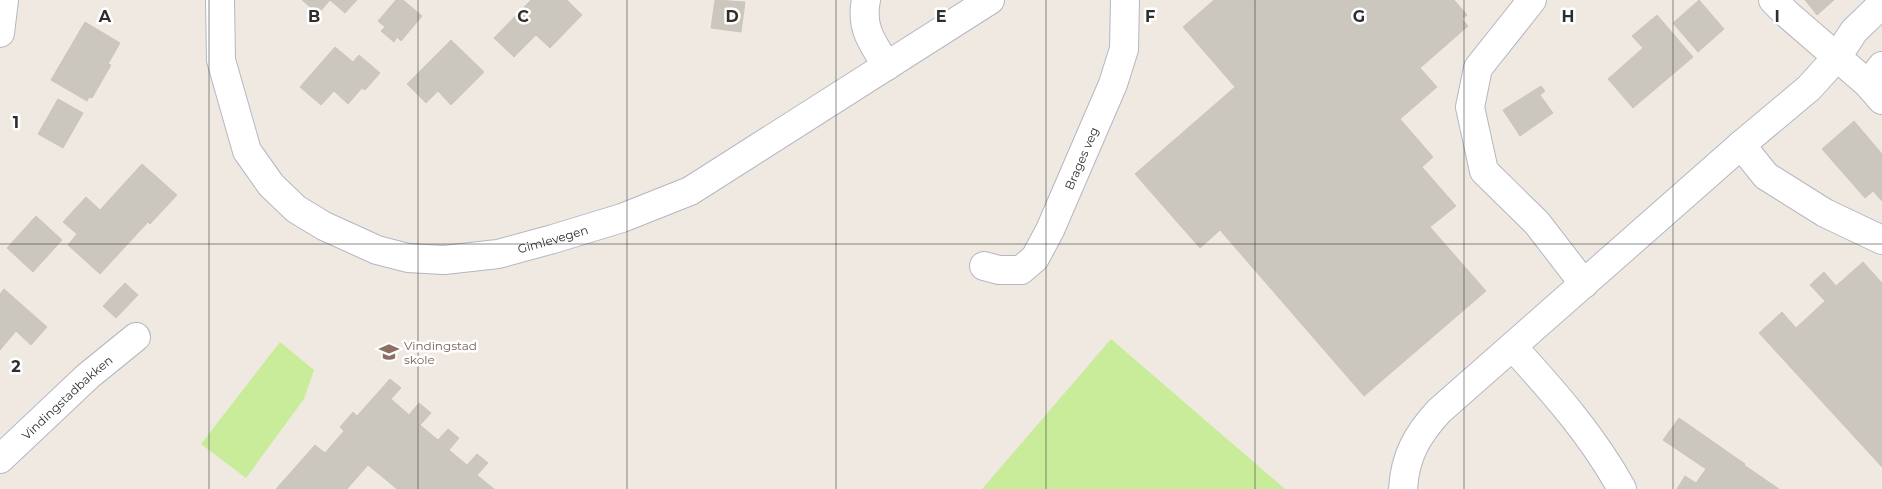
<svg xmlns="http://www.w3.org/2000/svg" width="1882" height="489" font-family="Montserrat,sans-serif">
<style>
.pitch{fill:#c9ec9a}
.building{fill:#cbc7bf;stroke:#cbc5ba}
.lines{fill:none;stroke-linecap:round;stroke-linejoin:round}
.minor-casing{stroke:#b4b7c1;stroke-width:30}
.minor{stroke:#fff;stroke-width:28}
.grid{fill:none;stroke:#2e2e2e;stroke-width:1;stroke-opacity:0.55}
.labels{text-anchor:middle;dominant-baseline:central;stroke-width:5;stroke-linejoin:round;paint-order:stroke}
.street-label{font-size:12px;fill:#2e2e2e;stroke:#fff}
.education-label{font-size:12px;fill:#785e54;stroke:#fff;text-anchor:start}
.grid-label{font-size:16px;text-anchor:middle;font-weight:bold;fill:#2e2e2e;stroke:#fff;stroke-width:5;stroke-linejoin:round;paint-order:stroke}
</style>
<rect width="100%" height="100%" fill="#efe9e1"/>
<g class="pitch">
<path d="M1111 339 1285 489H982Z"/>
<path d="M280 342 314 370 304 399 246 478 201 444Z"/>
</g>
<g class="building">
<path d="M302 0H357L345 13 330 0 318 14Z"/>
<path d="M396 0H403L422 16 401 41 397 37 394 42 381 31 385 27 378 21Z"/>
<path d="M531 0H567L582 15 550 48 536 35 514 57 494 38Z"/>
<path d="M715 0 745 2 741 32 711 28Z"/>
<path d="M1214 0H1454L1467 15 1462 19 1468 26 1420 68 1437 87 1400 119 1433 157 1422 167 1456 206 1430 227 1486 291 1364 396 1220 230 1200 248 1135 174 1235 87 1183 27Z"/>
<path d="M1699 0 1724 29 1698 52 1673 23Z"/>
<path d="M1805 0H1834L1817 15Z"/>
<path d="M1657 15 1693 57 1633 108 1608 79 1643 48 1632 36Z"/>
<path d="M85 22 120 43 108 64 111 65 92 98 89 97 87 101 51 80Z"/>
<path d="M451 40 484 72 451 105 438 91 426 103 407 84Z"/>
<path d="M335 47 353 62 359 55 380 73 365 90 362 88 348 104 334 91 321 105 300 87Z"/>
<path d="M1541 86 1545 91 1540 95 1553 113 1520 136 1503 110Z"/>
<path d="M58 99 83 113 63 148 38 134Z"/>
<path d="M1854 121 1882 154V201L1873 191 1865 198 1822 149Z"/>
<path d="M142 164 177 195 150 224 148 222 100 274 68 245 77 234 63 222 86 197 100 210Z"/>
<path d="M36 216 62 240 33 272 7 248Z"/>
<path d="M1863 262 1882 283V467L1759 333 1782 312 1796 328 1825 301 1810 285 1824 272 1836 286Z"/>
<path d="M125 283 138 295 116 318 103 306Z"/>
<path d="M4 289 47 327 31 345 16 331 0 350V294Z"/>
<path d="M390 379 401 388 391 399 409 415 419 403 431 413 420 425 438 440 448 429 459 438 449 450 467 465 477 454 488 463 477 475 494 489H397L368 465 347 489H276L315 445 325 453 344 431 340 427 353 412 357 416Z"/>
<path d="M1679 418 1745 464 1744 465 1779 489H1677L1685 476 1696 483 1706 469 1663 440Z"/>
</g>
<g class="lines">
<defs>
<g id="minor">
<path id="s1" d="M220 0 221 60 247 151 271 185 296 209 324 226 377 250 408 258 444 260 498 254 553 239 622 218 690 191 990 0"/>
<path d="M866 0C860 28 873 44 887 66"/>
<path d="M1532 0 1478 68 1470 107 1484 171 1537 223 1584 284"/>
<path d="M1773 0 1786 13 1868 84 1882 100"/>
<path d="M0 33 4 0"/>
<path d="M1868 84 1882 66"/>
<path d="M1741 145 1766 176 1825 213 1882 240"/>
<path id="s2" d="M984 266 999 270H1021L1035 258 1050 230 1113 84 1124 49 1125 0"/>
<path d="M1513 347C1553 391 1593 436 1622 489"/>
<path id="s3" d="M0 459 88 376 136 337"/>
<path d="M1403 489C1405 456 1417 435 1439 411L1741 145 1809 88 1837 57 1854 31 1882 4"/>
</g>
</defs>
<use href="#minor" class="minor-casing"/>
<use href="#minor" class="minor"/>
</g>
<path class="grid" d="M209 0V489M418 0V489M627 0V489M836 0V489M1046 0V489M1255 0V489M1464 0V489M1673 0V489M0 244H1882"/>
<defs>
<symbol id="school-bare" viewBox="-9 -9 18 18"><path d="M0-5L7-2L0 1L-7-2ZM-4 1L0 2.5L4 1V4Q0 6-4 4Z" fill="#8d6e63" stroke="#fff" stroke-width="2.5" paint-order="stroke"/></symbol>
</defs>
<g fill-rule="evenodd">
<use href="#school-bare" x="375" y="338" width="28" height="28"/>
</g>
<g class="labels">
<g class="street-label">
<text stroke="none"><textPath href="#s2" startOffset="166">Brages veg</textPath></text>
<text stroke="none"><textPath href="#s1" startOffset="501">Gimlevegen</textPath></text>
<text stroke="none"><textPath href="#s3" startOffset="91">Vindingstadbakken</textPath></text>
</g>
<g class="education-label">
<text x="404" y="345">Vindingstad<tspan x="404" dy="14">skole</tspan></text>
</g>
</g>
<g class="grid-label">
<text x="105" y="22">A</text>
<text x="314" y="22">B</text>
<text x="523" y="22">C</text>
<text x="732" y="22">D</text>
<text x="941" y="22">E</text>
<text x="1150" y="22">F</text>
<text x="1359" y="22">G</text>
<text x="1568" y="22">H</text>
<text x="1777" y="22">I</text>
<text x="16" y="128">1</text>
<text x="16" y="372">2</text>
</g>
</svg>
